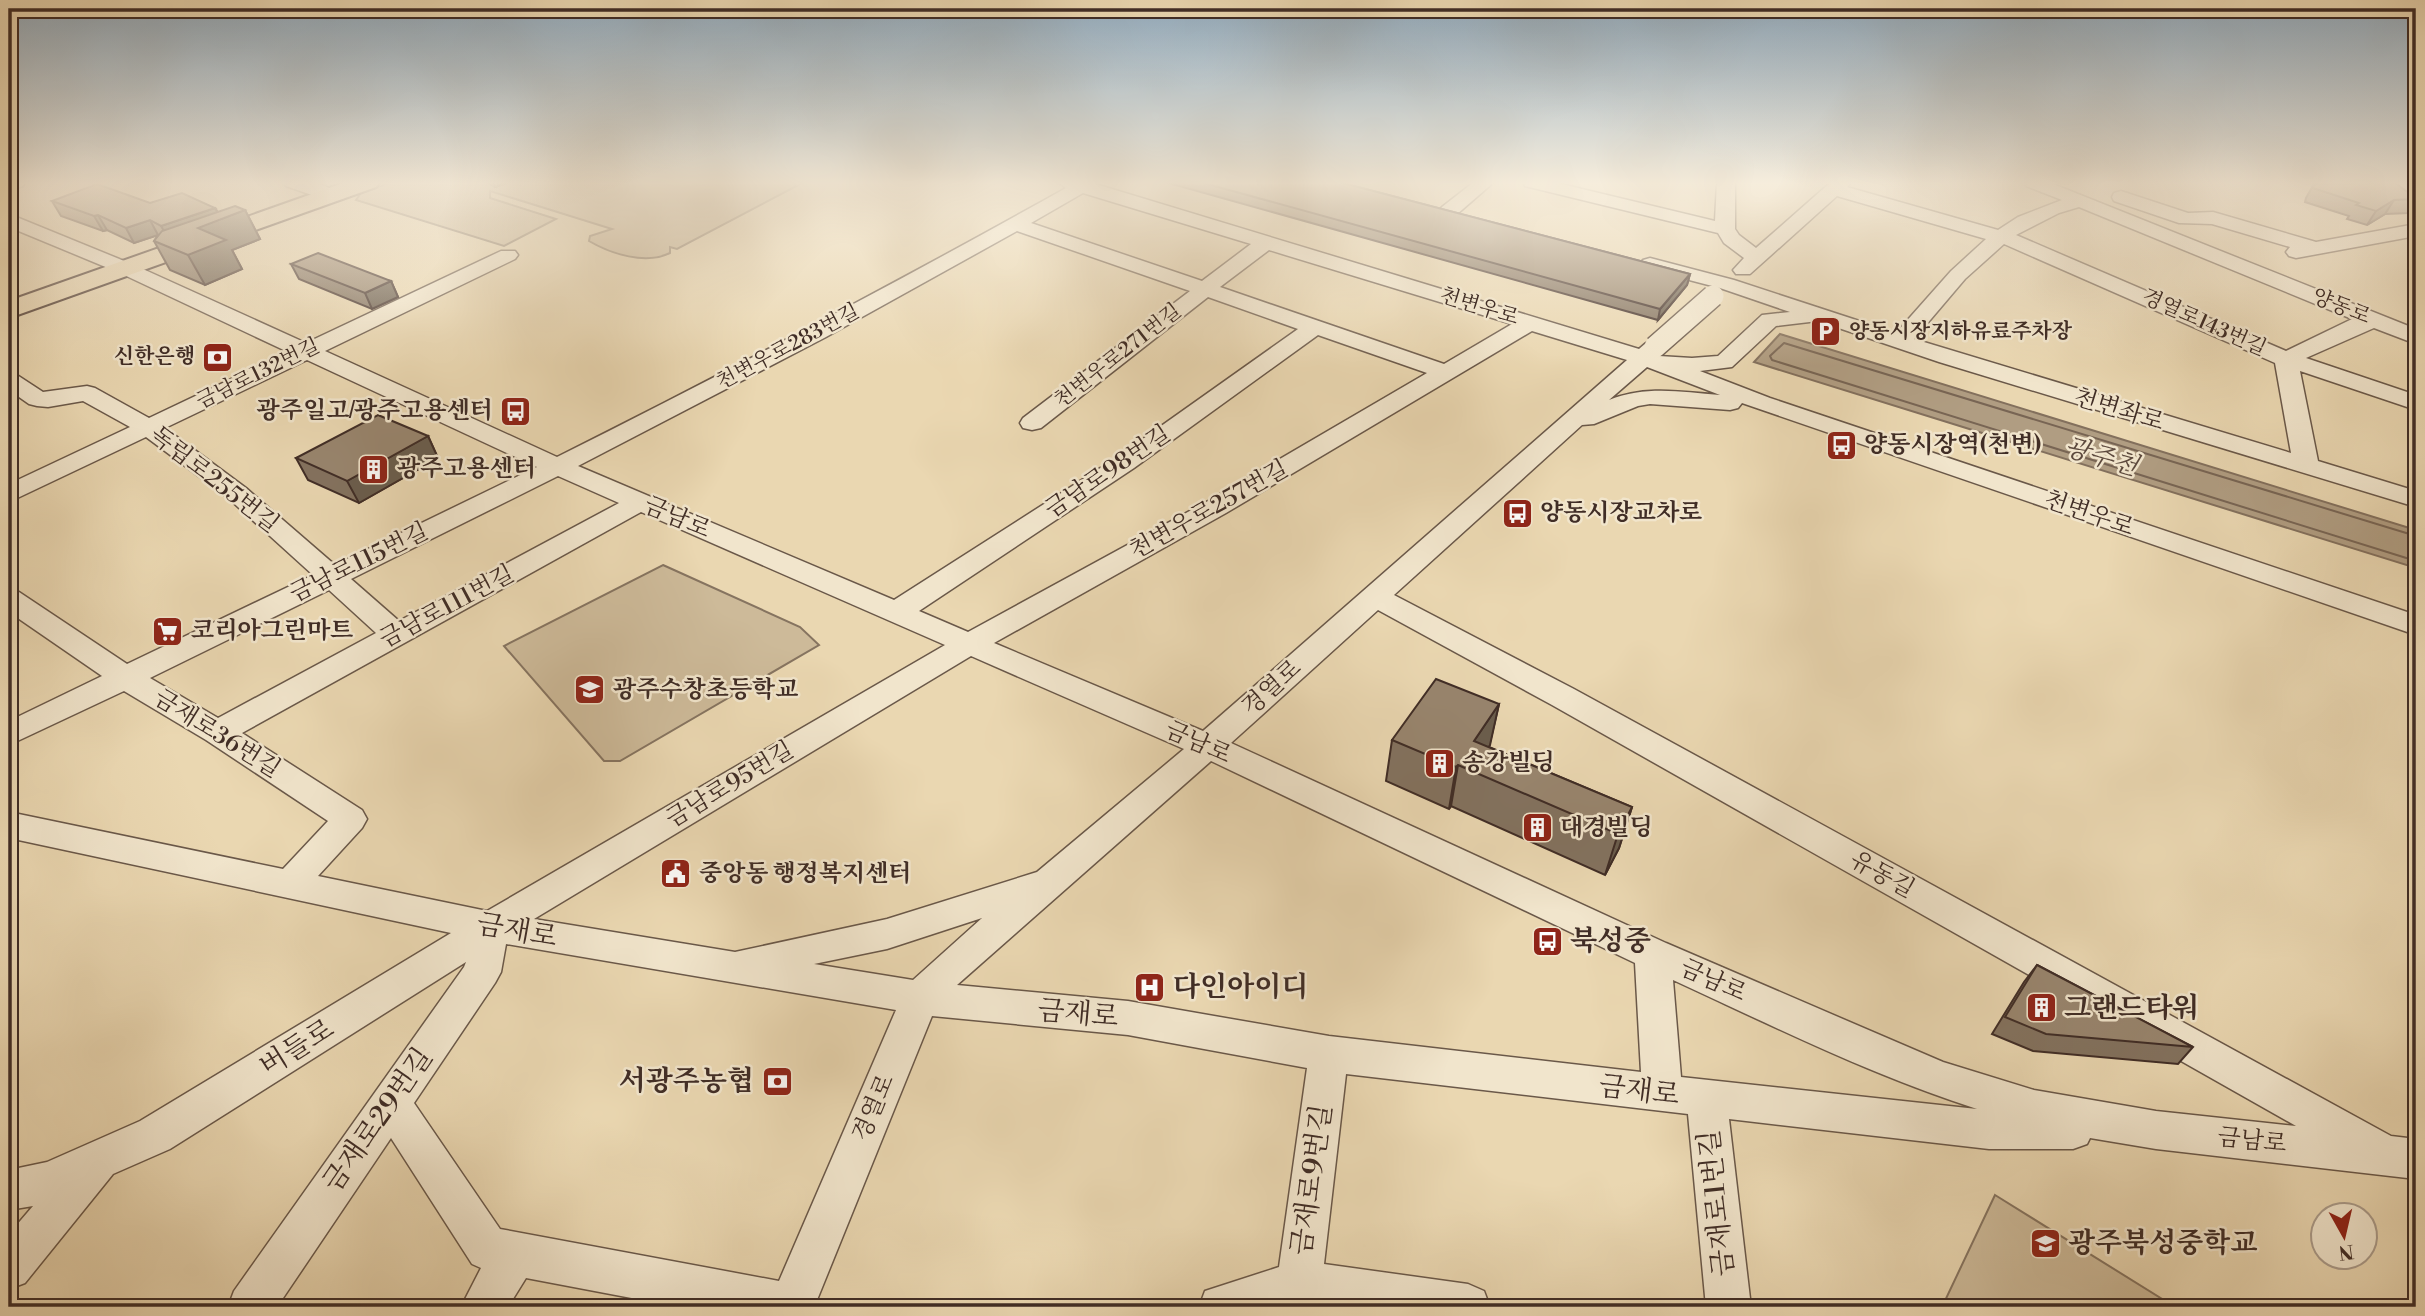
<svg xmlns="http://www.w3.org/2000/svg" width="2425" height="1316" font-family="'Libre Bodoni','Noto Serif KR',serif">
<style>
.green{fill:#cdba99;stroke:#867460;stroke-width:2}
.water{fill:#b09d82;stroke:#83705d;stroke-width:2}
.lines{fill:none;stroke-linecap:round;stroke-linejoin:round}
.shore{stroke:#786554;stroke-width:2}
.minor-casing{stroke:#6a5849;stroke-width:3}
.major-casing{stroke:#402d26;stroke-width:4}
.minor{fill:#f1e5cc;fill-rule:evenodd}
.major{fill:#ead7b1;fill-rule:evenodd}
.minor-bridge-casing{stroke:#6a5849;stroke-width:24;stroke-linecap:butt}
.minor-bridge{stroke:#f1e5cc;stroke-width:21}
.wall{fill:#83725f;stroke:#402d26;stroke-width:2}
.shaded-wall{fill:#6a5d4d;stroke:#402d26;stroke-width:2}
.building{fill:#98856e;stroke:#402d26;stroke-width:2}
.labels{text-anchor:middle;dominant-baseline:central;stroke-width:5;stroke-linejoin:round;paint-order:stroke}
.far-street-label{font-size:21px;fill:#402d26;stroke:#f1e5cc}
.far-poi-label{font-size:21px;font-weight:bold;fill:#402d26;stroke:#f1e5cc;text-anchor:start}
.street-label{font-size:24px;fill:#402d26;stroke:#f1e5cc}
.poi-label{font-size:24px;font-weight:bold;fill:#402d26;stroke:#f1e5cc;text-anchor:start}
.water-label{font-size:26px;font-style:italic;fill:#5c493d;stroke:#f1e5cc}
.near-street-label{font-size:28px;fill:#402d26;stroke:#f1e5cc}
.near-poi-label{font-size:28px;font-weight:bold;fill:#402d26;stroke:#f1e5cc;text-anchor:start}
</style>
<rect width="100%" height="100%" fill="#ead7b1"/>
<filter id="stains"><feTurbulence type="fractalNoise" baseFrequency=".00286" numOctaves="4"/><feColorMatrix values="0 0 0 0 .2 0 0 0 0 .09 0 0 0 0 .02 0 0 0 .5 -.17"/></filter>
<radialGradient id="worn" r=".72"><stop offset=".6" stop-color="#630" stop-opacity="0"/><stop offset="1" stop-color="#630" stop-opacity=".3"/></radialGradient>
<g class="green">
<path d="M392 182H804L677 249 670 247V253C646 265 611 254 589 241L590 236 612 229 490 191V198L556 219 504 246 356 200 361 193Z"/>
<path d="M663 565 800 627 819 645 620 761H604L504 646Z"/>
<path d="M1995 1195 2175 1307H1942Z"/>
</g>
<path class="water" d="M1780 334 2416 530V568L1754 362Z"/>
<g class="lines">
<path class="shore" d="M2416 536 1784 343 1770 356 1772 360 2416 561"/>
<defs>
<g id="minor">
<path d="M9 182H25L23 186 9 190Z"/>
<path d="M284 182C301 181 326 181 338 195L329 201 286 186Z"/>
<path d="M1058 182H1089L1639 349 1646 343H1662L1665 348 1659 356 1692 358 1718 356 1762 315 1790 312 1720 288 1643 268 1640 264 1643 260 1650 258 1734 280 1896 333 1951 271 1986 239 1837 196 1750 274H1736L1733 270 1744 258 1724 243 1718 233 1525 186 1523 182H1553L1715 221 1717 182H1735V229L1739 235 1756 248 1831 182H1851L1847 187 1998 230 2018 217 2062 200 2026 186 2024 182H2048L2416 329V344L2374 328 2306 358 2416 395V410L2300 371 2318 461 2416 491V507L1939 362 1818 321 1776 326 1732 367 1700 371 1770 398 2416 615V635L1742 403 1738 408 1730 410 1650 404 1638 406 1594 424 1582 425 1394 595 1574 689 2391 1136 2416 1139V1179L2156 1149 2090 1138 2087 1144 2073 1149H1989L1729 1119 1751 1307H1706L1688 1114 1346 1074 1324 1264 1468 1284 1484 1291 1490 1307H1199L1205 1291 1279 1267 1307 1068 1128 1035 932 1016 817 1300 819 1307H679L526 1278 508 1307H461L481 1268 472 1264 391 1138 277 1307H228L234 1291 464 967 466 962 170 1149 113 1174 25 1283 9 1289V1234L33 1206 9 1210V1170L47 1162 140 1121 451 933 9 838V812L283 869 328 821 206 740 124 691 9 745V721L102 676 9 612V590L19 592 127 664 313 575 228 498 146 437 9 502V484L130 427 83 401 48 407 37 406 29 404 9 390V373L17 375 43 392 87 386 95 388 149 418 288 352 120 273 9 227V214L134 265 306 343 501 251H515L518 255 515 259 325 351 557 457C729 371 898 282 1066 188ZM1083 193 1251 244 1202 281 1031 223ZM2079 207 2352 319 2286 351 2016 235 2059 213ZM1017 231 1190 291 1023 418 1020 423 1023 428 1032 430 1041 428 1208 297 1298 329 1116 458 894 600 578 466 826 337ZM2004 244 2275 363 2291 453 1914 339 1965 279ZM1269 250 1512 324 1444 364 1220 287ZM1532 331 1627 360 1203 731 994 643 1226 513ZM1318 335 1427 373 1208 501 968 632 919 611 1134 468ZM307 360 537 467 335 565 246 488 165 428ZM1647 367 1720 395C1682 392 1646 385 1609 400ZM558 476 619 503 399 621 351 579ZM641 512 945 645 487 911 318 876 362 828 367 819 362 810 242 733ZM329 590 376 633 218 718 150 678ZM1378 610 1552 705 2296 1126 2156 1111 2034 1090 1943 1062 1666 943 1231 743ZM971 656 1184 749 1037 872 887 919 735 952 534 919ZM1211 761 1635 963 1641 1072 1329 1036 1128 1001 957 985ZM982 918 913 980 814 964 887 949ZM506 944 896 1010 779 1281 500 1229 414 1103 495 983 501 972ZM1673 980C1773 1026 1873 1076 1977 1109L1681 1077Z"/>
<path d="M1474 182H1494L1456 215H1442L1439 211 1442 207Z"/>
<path d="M2121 191 2188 213 2213 212 2316 242 2416 224V236L2296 258 2289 256 2286 252 2290 247 2212 224 2179 223 2114 201 2112 197 2114 193Z"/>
</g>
<path id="major" d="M346 182H380L376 187 9 318V301Z"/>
</defs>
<use href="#minor" class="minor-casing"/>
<use href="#major" class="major-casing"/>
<use href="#minor" class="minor"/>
<use href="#major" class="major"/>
<defs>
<path id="minor-bridge" d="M1655 347 1713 296"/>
</defs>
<use href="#minor-bridge" class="minor-bridge-casing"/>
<use href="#minor-bridge" class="minor-bridge"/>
</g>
<g class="wall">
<path d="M486 182H510L495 187Z"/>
<path d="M1165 182H1339L1690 274 1687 285 1658 320Z"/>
<path d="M2314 184 2416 198V202L2409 213 2385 214 2367 225 2347 219 2349 216 2305 202 2306 198Z"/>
<path d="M52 201 150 203 215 208 218 212 245 210 260 239 232 250 242 269 205 285 170 270 154 241 158 235 134 243 107 230 103 231 61 216Z"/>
<path d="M291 264 391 281 398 297 372 309 299 279Z"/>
<path d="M428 436 438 458 359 503 308 480 296 458Z"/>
<path d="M1499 704 1489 747 1632 807 1619 848 1605 875 1451 806 1449 809 1386 781 1392 740Z"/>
<path d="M2037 965 2193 1047 2178 1064 2033 1051 1992 1034 2024 982Z"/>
</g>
<g class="shaded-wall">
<path d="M493 182H510L495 187Z"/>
<path d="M2394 200 2385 214 2367 225 2376 211Z"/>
<path d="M215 208 221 219 245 210 260 239 232 250 242 269 205 285 188 255 170 241 161 226Z"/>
<path d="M98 215 107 230 103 231 94 216Z"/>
<path d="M150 220 158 235 134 243 126 228Z"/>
<path d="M1690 274 1687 285 1658 320 1660 309Z"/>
<path d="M391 281 398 297 372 309 365 293Z"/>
<path d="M428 436 438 458 359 503 347 481Z"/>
<path d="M1499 704 1490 745 1473 771 1474 741Z"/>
<path d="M1458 765 1451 806 1449 809 1456 767Z"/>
<path d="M1632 807 1619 848 1605 875 1618 834Z"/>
</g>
<g class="building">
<path d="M1200 182H1339L1690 274 1660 309Z"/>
<path d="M2395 183 2416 198V199L2394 200 2376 211 2356 205 2359 203 2313 188 2314 184Z"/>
<path d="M97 184 150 203 182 193 215 208 161 226 150 220 126 228 98 215 94 216 52 201Z"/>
<path d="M235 206 245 210 198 228 226 240 188 255 154 241 162 231Z"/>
<path d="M318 253 391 281 365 293 291 264Z"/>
<path d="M378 415 428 436 347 481 296 458Z"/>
<path d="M1436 679 1499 704 1474 741 1632 807 1618 834 1458 765 1456 767 1392 740Z"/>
<path d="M2037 965 2193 1047 2046 1034 2005 1017Z"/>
</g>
<linearGradient id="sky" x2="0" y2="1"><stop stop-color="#91abbf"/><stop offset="0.5" stop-color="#f6eddc"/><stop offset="1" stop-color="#f6eddc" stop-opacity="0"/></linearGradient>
<rect width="2425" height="366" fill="url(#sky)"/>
<defs>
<symbol id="parking-square" viewBox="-11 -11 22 22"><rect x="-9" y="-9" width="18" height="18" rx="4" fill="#8f2418" stroke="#f1e5cc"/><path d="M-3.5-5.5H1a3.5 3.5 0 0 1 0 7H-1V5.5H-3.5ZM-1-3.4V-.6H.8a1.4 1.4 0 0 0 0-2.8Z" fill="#fff"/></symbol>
<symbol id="bank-square" viewBox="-11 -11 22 22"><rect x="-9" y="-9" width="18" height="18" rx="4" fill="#8f2418" stroke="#f1e5cc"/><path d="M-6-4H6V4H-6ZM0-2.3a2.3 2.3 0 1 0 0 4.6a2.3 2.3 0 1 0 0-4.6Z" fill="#fff"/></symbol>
<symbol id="bus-square" viewBox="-11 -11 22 22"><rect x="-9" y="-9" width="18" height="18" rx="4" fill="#8f2418" stroke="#f1e5cc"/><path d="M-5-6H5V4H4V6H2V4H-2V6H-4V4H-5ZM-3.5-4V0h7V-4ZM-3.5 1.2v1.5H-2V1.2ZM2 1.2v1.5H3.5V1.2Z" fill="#fff"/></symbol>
<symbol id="building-square" viewBox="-11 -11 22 22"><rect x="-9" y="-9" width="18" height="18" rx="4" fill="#8f2418" stroke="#f1e5cc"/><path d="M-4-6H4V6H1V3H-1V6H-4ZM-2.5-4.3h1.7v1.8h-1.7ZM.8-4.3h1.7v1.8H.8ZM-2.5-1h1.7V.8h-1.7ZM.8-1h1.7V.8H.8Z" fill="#fff"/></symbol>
<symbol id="supermarket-square" viewBox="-11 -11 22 22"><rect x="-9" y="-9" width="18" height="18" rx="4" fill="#8f2418" stroke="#f1e5cc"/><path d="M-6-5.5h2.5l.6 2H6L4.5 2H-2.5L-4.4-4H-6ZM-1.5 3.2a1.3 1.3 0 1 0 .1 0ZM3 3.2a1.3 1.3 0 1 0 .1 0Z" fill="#fff"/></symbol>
<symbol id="school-square" viewBox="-11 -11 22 22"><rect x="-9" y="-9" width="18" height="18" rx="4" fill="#8f2418" stroke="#f1e5cc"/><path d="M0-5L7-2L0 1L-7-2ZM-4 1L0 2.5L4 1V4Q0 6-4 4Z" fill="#fff"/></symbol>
<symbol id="civic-square" viewBox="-11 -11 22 22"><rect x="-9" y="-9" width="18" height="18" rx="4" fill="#8f2418" stroke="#f1e5cc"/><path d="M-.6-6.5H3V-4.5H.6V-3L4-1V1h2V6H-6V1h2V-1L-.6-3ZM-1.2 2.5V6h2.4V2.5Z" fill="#fff"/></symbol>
<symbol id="hospital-square" viewBox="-11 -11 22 22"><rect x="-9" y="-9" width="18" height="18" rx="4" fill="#8f2418" stroke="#f1e5cc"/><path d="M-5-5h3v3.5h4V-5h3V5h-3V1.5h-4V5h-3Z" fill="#fff"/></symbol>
</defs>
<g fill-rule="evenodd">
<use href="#parking-square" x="1808" y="314" width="35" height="35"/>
<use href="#bank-square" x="200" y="340" width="35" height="35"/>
<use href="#bus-square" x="498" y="394" width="35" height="35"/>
<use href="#bus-square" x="1824" y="428" width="35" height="35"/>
<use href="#building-square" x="356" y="452" width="35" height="35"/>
<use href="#bus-square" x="1500" y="496" width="35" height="35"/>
<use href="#supermarket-square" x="150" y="614" width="35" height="35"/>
<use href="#school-square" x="572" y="672" width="35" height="35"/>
<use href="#building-square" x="1422" y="746" width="35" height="35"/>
<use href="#building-square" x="1520" y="810" width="35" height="35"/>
<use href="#civic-square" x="658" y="856" width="35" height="35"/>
<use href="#bus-square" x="1530" y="924" width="35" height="35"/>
<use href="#hospital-square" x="1132" y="970" width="35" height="35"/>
<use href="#building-square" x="2024" y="990" width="35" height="35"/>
<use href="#bank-square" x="760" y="1064" width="35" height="35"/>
<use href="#school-square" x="2028" y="1226" width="35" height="35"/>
</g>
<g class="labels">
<g class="far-street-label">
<text transform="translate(1479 307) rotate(17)">천변우로</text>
<text transform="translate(2341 307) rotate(22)">양동로</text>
<text transform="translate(2204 323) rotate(24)">경열로143번길</text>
<text transform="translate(788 347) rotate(-28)">천변우로283번길</text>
<text transform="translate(1118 356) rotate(-38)">천변우로271번길</text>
<text transform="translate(258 374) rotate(-26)">금남로132번길</text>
</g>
<g class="far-poi-label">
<text x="1849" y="332">양동시장지하유료주차장</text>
<text x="195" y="357" text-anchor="end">신한은행</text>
</g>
<g class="street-label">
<text transform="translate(2119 410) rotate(17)">천변좌로</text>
<text transform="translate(1108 472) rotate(-34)">금남로98번길</text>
<text transform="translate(214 480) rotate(38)">독립로255번길</text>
<text transform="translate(1209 510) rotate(-29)">천변우로257번길</text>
<text transform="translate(2089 514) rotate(19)">천변우로</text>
<text transform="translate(677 518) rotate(23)">금남로</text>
<text transform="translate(359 563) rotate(-26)">금남로115번길</text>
<text transform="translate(447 607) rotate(-28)">금남로111번길</text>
<text transform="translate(1272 688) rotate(-42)">경열로</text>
<text transform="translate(217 734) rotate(32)">금재로36번길</text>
<text transform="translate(1198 743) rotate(24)">금남로</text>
<text transform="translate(730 785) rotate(-31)">금남로95번길</text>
<text transform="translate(1882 875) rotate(29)">유동길</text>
<text transform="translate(1713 981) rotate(24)">금남로</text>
<text transform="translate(874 1108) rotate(-67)">경열로</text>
<text transform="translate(2252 1141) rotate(6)">금남로</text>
</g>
<g class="poi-label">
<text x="493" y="411" text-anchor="end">광주일고/광주고용센터</text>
<text x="1864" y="445">양동시장역(천변)</text>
<text x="397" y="469">광주고용센터</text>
<text x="1540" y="513">양동시장교차로</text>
<text x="191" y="631">코리아그린마트</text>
<text x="613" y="690">광주수창초등학교</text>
<text x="1462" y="763">송강빌딩</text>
<text x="1560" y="828">대경빌딩</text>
<text x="699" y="874">중앙동 행정복지센터</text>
</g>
<g class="water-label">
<text transform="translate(2101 457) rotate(17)">광주천</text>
</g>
<g class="near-street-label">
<text transform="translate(517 931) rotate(10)">금재로</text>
<text transform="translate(1078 1014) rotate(5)">금재로</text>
<text transform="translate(297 1048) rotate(-32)">버들로</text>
<text transform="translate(1639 1091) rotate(7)">금재로</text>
<text transform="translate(378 1120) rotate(-55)">금재로29번길</text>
<text transform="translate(1312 1180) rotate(-82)">금재로9번길</text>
<text transform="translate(1717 1203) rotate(-96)">금재로1번길</text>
</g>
<g class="near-poi-label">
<text x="1570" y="941">북성중</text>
<text x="1173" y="987">다인아이디</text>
<text x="2064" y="1008">그랜드타워</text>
<text x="754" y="1081" text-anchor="end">서광주농협</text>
<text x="2068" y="1243">광주북성중학교</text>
</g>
</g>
<rect width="2425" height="1316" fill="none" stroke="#ead7b1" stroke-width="35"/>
<rect x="10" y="10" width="2404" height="1295" fill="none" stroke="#402d26" stroke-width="3.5"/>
<rect x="18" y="18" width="2390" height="1281" fill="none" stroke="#402d26" stroke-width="2"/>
<g transform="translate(2344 1236) rotate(172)"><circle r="33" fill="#f1e5cc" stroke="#aa9b8a" stroke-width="2"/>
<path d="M0-5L12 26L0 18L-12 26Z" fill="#8f2418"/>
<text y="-10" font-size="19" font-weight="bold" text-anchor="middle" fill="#402d26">N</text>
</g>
<rect width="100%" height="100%" filter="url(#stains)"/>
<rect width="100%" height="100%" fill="url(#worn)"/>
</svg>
